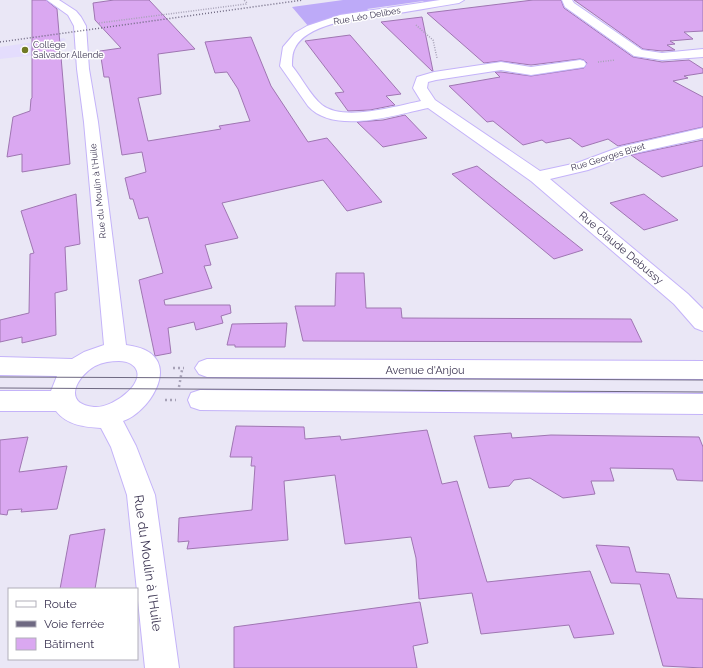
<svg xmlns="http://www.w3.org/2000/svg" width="703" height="668" font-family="Raleway,sans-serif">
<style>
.built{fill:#e4ddfd}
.green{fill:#bdaaf8}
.building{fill:#daa8f1;stroke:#9f76b2}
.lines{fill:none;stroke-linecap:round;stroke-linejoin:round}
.street-casing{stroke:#c4b3f9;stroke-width:2}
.path-far1{stroke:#a7a2b7;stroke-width:1.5;stroke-dasharray:1 1.5;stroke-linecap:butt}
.path{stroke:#a7a2b7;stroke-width:2.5;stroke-dasharray:2 3;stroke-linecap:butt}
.street{fill:#fff;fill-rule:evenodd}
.tram{stroke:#6f6982;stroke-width:1}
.rail{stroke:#6f6982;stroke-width:1.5;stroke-dasharray:1 2;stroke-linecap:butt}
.poi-dot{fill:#717a24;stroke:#fff;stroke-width:1.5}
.labels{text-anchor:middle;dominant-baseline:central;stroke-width:3;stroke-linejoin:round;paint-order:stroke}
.far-street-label{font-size:9px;fill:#3d3653;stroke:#fff}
.far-poi-label{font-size:9px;fill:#3d3653;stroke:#fff;text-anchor:start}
.street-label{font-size:11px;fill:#3d3653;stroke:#fff}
.near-street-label{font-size:13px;fill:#3d3653;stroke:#fff}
</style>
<rect width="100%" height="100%" fill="#eae7f6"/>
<path class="built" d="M64 38 66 40 50 45 52 53 0 59V47Z"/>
<path class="green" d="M343 0H446L425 3 423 1 367 9 370 11 309 27 292 7Z"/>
<g class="building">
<path d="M32 0H46L57 9 70 164 22 172V154L7 157 13 117 30 111 31 99 32 98Z"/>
<path d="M114 0H149L195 49 158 54 161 94 138 98 148 141 221 129 219 126 250 121 238 89 227 72 215 73 205 42 251 37 271 86 308 142 327 138 382 202 347 211 323 180 222 203 238 238 205 245 211 265 204 266 212 288 164 300 165 305H230L231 313 221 316 223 323 196 330 194 322 168 328 171 353 155 356 139 280 163 273 148 217 139 219 133 199H130L125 178 146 172 142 152 122 155 109 77H104L100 51 121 48 95 20 93 3Z"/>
<path d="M533 0H561L564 8 633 57 662 62 689 60 703 69V73L684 76 688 78 673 81 703 97V127L618 146 608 139 582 147 570 138 546 143 542 140 523 145 493 121 487 122 449 86 500 77 495 72H501L531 76 584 68 587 63 584 60 580 59 531 65 501 61 484 63 427 13Z"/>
<path d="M574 0H703V31L684 32 693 39 670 41 675 44 667 45 675 50 662 51 643 49Z"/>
<path d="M422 17 433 71H432L381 22Z"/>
<path d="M350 35 401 94 386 96 395 105 370 110 348 111 335 93 344 92 305 41Z"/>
<path d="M405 115 427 138 383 147 357 122 383 120Z"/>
<path d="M703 140V166L662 177 631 155Z"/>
<path d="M477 166 534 211 583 250 554 259 452 174Z"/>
<path d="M76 194 80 244 65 247 67 290 55 293 56 335 22 343V337L0 342V320L29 313 30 254 34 253 21 211Z"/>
<path d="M644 194 678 220 644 230 610 203Z"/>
<path d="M336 273H364L366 308H401L402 318 631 319 642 342 303 341 295 306H335Z"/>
<path d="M287 323 285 347H235V345H227L232 324Z"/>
<path d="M236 426 304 427 305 439 340 436 341 440 427 430 442 484 457 481 487 582 590 571 614 634 574 638 569 625 481 634 472 593 419 599 416 558 411 537 345 544 335 475 284 481 288 540 187 549 189 541 178 542 179 518 252 510 255 466H251L252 457H230Z"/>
<path d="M511 433 512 438 551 435 699 437 703 447V481L677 480 673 469 610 468 614 481H591L595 494 563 498 530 478 514 480 509 486 489 488 474 436Z"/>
<path d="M28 437 19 472 67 466 57 509 21 512 22 509 8 510 7 515 0 514V440Z"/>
<path d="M105 529 95 589H60L70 535Z"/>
<path d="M596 545 629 547 636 572 669 574 677 598 703 599V668L663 666 640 584 611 583Z"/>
<path d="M420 602 428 643 413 646 417 668H234V627Z"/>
</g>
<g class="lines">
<defs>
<g id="street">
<path d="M47 0H59L76 11 81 17 86 26 89 69 98 122 126 345C132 346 139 347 145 350 179 366 148 413 123 421L136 446 155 495 179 668H145L127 495 111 447 101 428C84 427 67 425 56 411H0V391H51L57 376 0 375V357L72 359 84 352 104 345 84 122 77 69 74 26 68 15ZM119 361C123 361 128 362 131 364 153 378 114 409 94 407 62 404 76 377 95 366 103 362 111 361 119 361Z"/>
<path d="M440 0H464L459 3C439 6 419 10 399 13 371 17 309 20 295 48 292 53 292 60 292 66 302 78 310 95 322 105 344 122 396 106 421 101L413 88 417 77 434 72 501 62 531 67 580 60 584 61 586 64 584 67 531 75 501 70 436 80 428 82 427 88 435 100 540 171 577 163 620 147 703 128V138L631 154 588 170 550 179 688 294 703 309V331L695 328 674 304 531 181 428 108C395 115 334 135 308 106L280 66 283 47 295 33 307 26 340 15Z"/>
<path d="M562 0H572L574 3 642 50 662 53 703 49V57L662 60 634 56 565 7Z"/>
<path d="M207 359 703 361V379L207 377 199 374 195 368 199 362Z"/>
<path d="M200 390 703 394V414L200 410 191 407 188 400 191 393Z"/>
</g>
</defs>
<use href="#street" class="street-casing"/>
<g class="path-far1">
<path d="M99 23 246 4 247 3 244 0"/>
<path d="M416 25 433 40 437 58"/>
<path d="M598 62 615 60"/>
</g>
<g class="path">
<path d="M173 368H184"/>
<path d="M179 387 182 370"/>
<path d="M165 400H176"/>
</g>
<use href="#street" class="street"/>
<g class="tram">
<path d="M0 377 703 380"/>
<path d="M0 388 703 392"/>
</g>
<path class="rail" d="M0 42 303 0"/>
</g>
<circle class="poi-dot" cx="25" cy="50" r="4"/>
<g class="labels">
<g class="far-street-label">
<text transform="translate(367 16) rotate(-10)">Rue Léo Delibes</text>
<text transform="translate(608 157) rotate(-17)">Rue Georges Bizet</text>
<text transform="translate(98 191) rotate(-96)">Rue du Moulin à l'Huile</text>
</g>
<g class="far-poi-label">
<text x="33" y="45">Collège<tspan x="33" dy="10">Salvador Allende</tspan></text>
</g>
<g class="street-label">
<text transform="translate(621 248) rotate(40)">Rue Claude Debussy</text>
<text x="425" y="370">Avenue d'Anjou</text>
</g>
<g class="near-street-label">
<text transform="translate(148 563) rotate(82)">Rue du Moulin à l'Huile</text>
</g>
</g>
<rect x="8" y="588" width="130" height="72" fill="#ffffff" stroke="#b1afba"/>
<rect x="16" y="601" width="20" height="6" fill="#ffffff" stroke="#b1afba"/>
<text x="44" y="608" font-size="12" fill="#3d3653">Route</text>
<rect x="16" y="621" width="20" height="6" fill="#6f6982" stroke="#b1afba"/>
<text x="44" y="628" font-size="12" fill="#3d3653">Voie ferrée</text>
<rect x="16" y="638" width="20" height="12" fill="#daa8f1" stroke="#b1afba"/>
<text x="44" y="648" font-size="12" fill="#3d3653">Bâtiment</text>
</svg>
